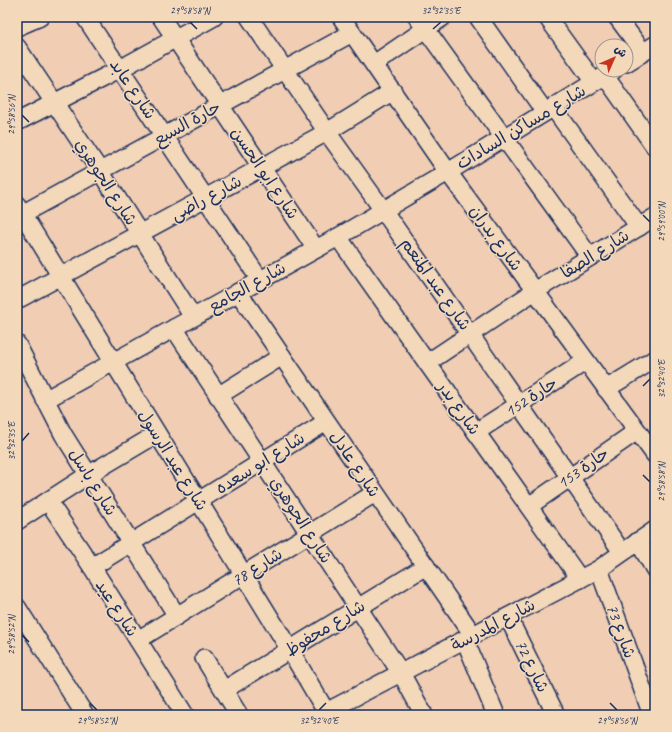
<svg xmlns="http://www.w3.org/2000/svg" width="672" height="732" font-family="Caveat,'Playpen Sans Arabic',sans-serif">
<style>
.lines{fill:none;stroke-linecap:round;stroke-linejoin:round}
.minor-casing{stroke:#1b2f5e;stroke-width:20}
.minor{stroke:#f3d8ba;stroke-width:17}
.ticks{fill:none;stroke:#1b2f5e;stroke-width:1.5}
.labels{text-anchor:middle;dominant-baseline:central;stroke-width:3;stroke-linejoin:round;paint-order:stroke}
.street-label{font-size:17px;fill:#1b2f5e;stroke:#f3d8ba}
.neatline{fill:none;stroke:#1b2f5e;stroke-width:1.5}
.ticks-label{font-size:10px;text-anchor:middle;fill:#1b2f5e}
</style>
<rect width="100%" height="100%" fill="#f1cdb4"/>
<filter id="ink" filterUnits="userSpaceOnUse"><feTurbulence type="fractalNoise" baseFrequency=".025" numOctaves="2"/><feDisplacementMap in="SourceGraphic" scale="8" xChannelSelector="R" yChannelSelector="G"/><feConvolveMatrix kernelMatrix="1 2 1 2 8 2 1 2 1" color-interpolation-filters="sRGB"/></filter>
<g filter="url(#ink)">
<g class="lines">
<defs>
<g id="minor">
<path d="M85 17 260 280"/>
<path d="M161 17 316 249"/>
<path d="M249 17 327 132 383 210 622 552"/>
<path d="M341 17 448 172 655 455"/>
<path d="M417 17 590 257"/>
<path d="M478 17 545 112"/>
<path d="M547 17 594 82"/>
<path d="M617 17 643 52"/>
<path d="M17 27 40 17"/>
<path d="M17 47 100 171 193 317"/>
<path d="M626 63 655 45"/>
<path d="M374 64 443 17"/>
<path d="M605 76 655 147"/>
<path d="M553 107 639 227"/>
<path d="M17 122 120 69 214 17"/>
<path d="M17 205 290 650 328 715"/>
<path d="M22 214 352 33"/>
<path d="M338 237 580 579"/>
<path d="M238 292 473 635"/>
<path d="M17 300 327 132 393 91"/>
<path d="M174 328 401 673 424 715"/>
<path d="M17 344 63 434 177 616"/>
<path d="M427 363 535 291 655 217"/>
<path d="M606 389 655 359"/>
<path d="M218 396 282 356"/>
<path d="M45 400 338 237 448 172 614 70"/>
<path d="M476 432 586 361"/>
<path d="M48 501 92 567 185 715"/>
<path d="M529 506 637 431"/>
<path d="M17 521 88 475 157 434"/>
<path d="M638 541 655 570"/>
<path d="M92 567 326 422"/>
<path d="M599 569 652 715"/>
<path d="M17 607 85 715"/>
<path d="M508 617 556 715"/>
<path d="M138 640 375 493"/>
<path d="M465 640 496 715"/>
<path d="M204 658 239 715"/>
<path d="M224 690 426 566"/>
<path d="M326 712 580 579 599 569 655 530"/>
</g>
</defs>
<use href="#minor" class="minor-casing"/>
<use href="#minor" class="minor"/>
</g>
</g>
<path class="ticks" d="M190 22 197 29M433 29 441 22M22 115 29 122M643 215 650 222M643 386 650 379M22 441 29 433M643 475 650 482M22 635 29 642M90 703 97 710M610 703 617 710M319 710 326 703"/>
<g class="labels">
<g class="street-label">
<text transform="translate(133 89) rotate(56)">شارع عابد</text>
<text transform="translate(187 123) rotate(-29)">حارة السبع</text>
<text transform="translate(521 127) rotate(-31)">شارع مساكن السادات</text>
<text transform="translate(265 173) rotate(56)">شارع ابو الحسن</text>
<text transform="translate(106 182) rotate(57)">شارع الجوهري</text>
<text transform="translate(206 198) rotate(-28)">شارع راضى</text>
<text transform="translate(496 238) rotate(54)">شارع بدران</text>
<text transform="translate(595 254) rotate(-32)">شارع الصفا</text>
<text transform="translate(436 284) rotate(55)">شارع عبد المنعم</text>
<text transform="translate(247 287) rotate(-29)">شارع الجامع</text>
<text transform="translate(531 397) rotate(-33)">حارة 152</text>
<text transform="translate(459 408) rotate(55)">شارع بدر</text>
<text transform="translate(173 460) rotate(58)">شارع عبد الرسول</text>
<text transform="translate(260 463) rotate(-32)">شارع ابو سعده</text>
<text transform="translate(355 464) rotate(56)">شارع عادل</text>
<text transform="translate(583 468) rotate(-35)">حارة 153</text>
<text transform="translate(93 482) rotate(58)">شارع باسل</text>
<text transform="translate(301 520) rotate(57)">شارع الجوهري</text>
<text transform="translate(257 567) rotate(-32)">شارع 78</text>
<text transform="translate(117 608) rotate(57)">شارع عيد</text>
<text transform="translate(493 625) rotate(-28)">شارع المدرسة</text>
<text transform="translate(325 628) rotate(-32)">شارع محفوظ</text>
<text transform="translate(621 631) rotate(70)">شارع 73</text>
<text transform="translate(532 666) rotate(64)">شارع 72</text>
</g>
</g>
<rect width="672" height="732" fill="none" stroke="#f3d8ba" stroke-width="44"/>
<g transform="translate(614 58) rotate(45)"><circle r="19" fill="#f3d8ba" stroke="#9d9495"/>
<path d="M0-3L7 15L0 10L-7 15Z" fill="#c8321e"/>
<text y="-6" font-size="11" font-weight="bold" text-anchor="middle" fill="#1b2f5e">ش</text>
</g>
<rect x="22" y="22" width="628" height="688" class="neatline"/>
<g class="ticks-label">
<text x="190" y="14">29°58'58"N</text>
<text x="441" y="14">32°32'35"E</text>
<text transform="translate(11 115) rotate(-90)" y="4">29°58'56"N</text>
<text transform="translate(661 222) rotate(-90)" y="4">29°59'00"N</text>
<text transform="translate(661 379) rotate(-90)" y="4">32°32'40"E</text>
<text transform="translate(11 441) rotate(-90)" y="4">32°32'35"E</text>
<text transform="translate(661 482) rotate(-90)" y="4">29°58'58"N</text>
<text transform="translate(11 635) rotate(-90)" y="4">29°58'52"N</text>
<text x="97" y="724">29°58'52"N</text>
<text x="319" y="724">32°32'40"E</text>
<text x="617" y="724">29°58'56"N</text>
</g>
</svg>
